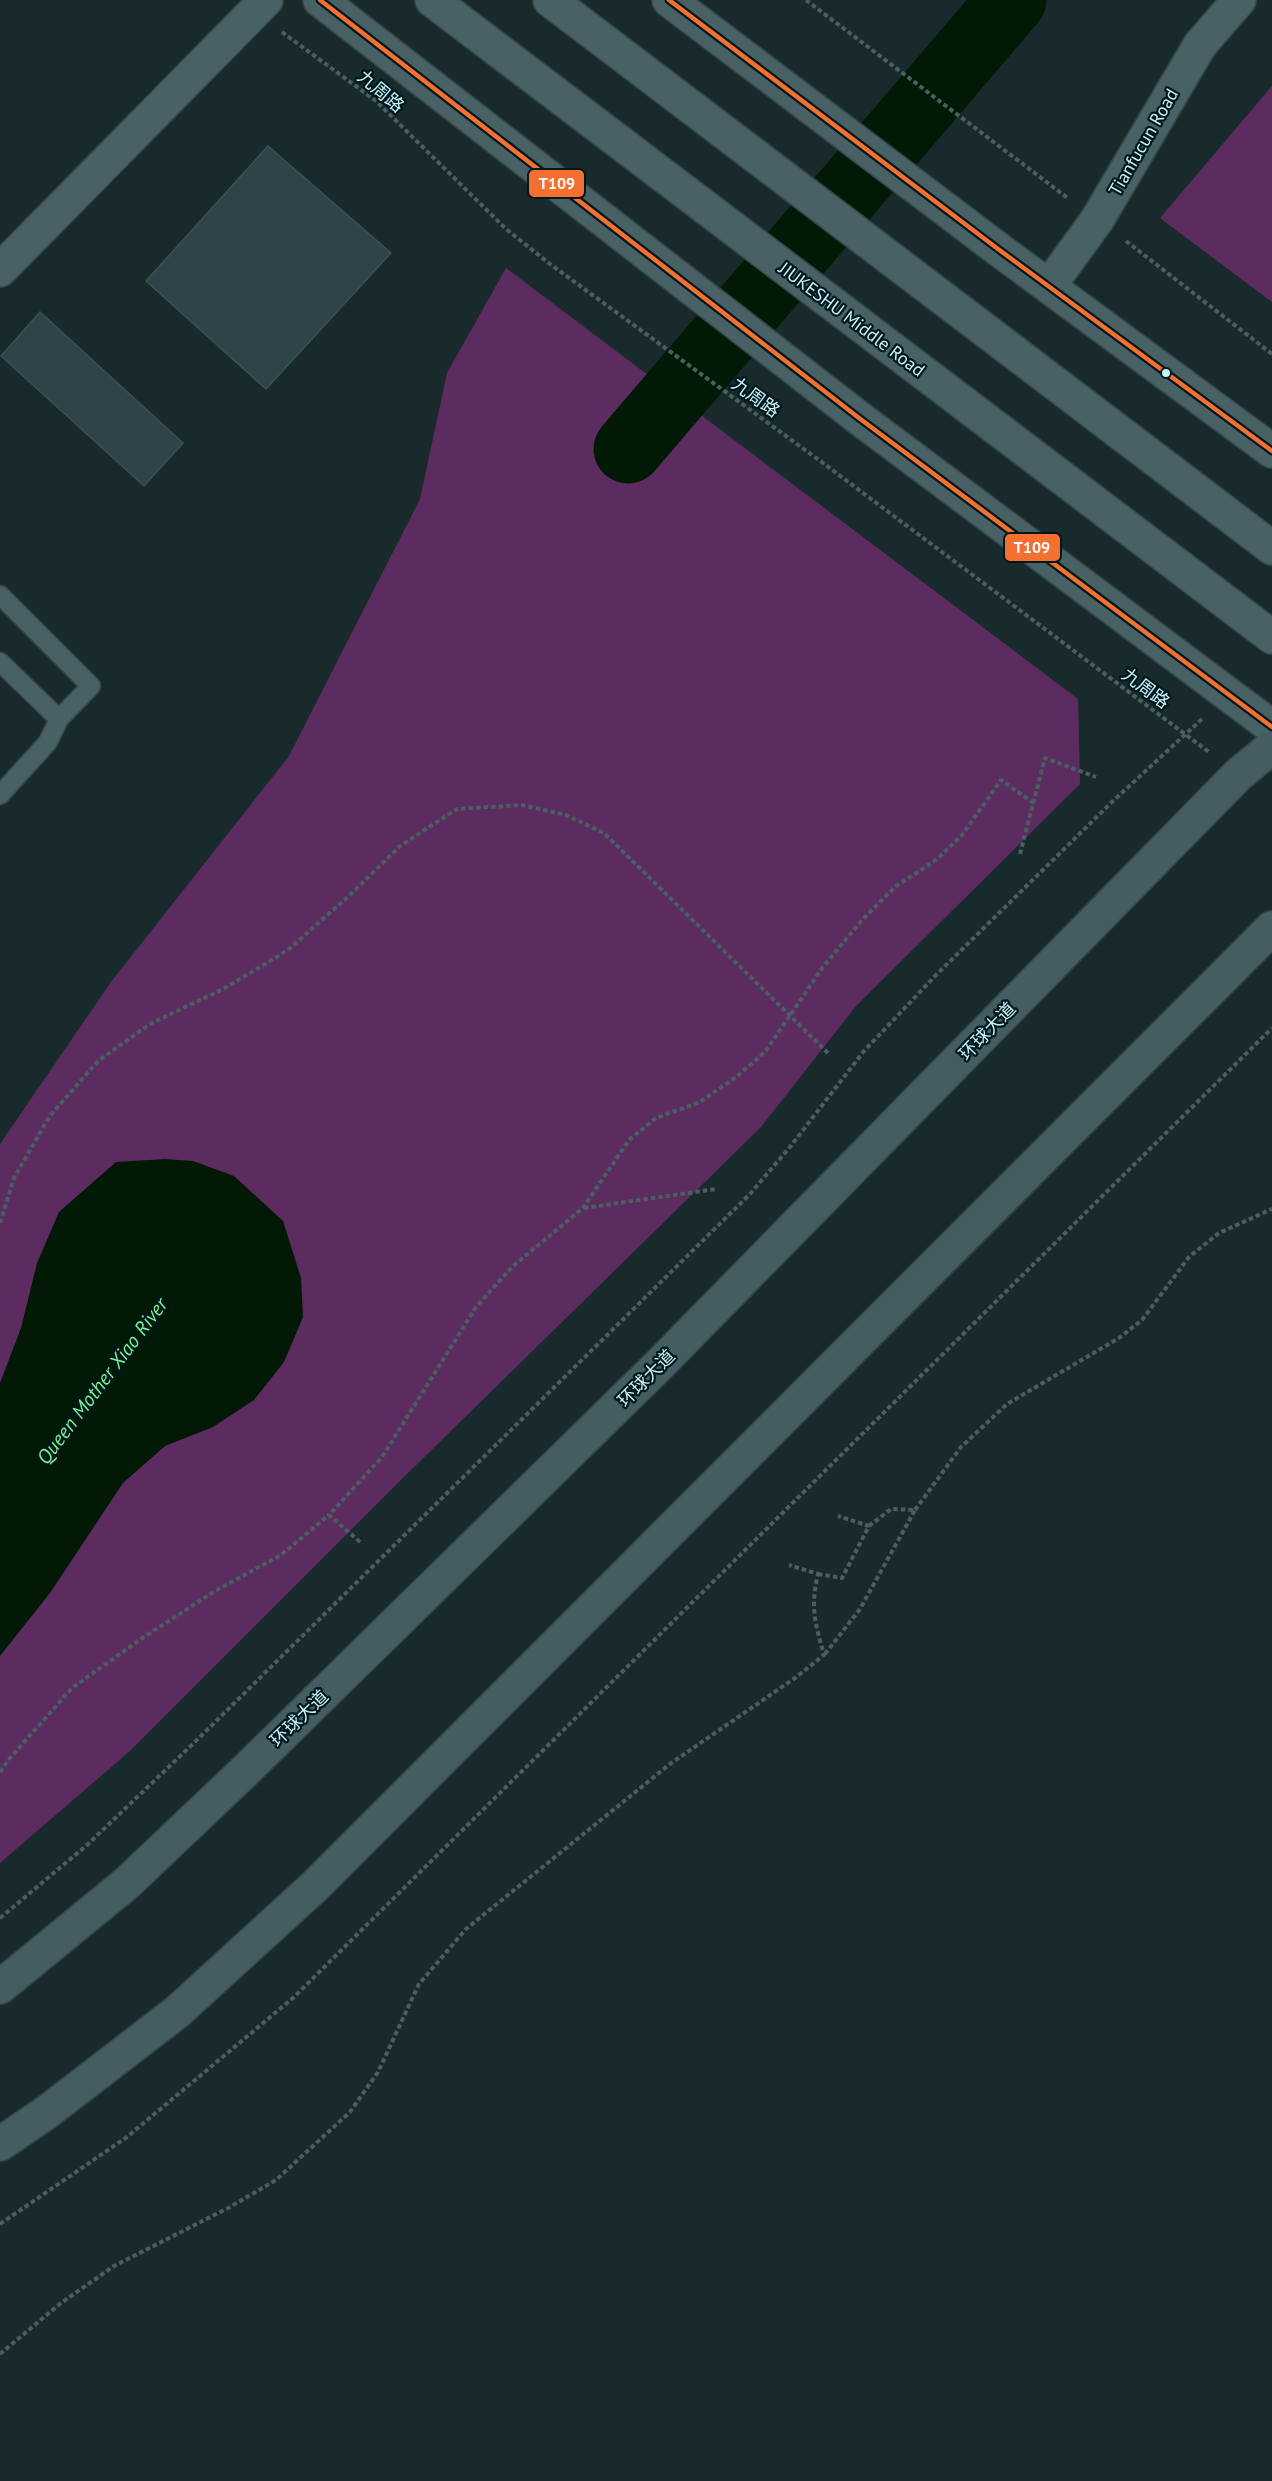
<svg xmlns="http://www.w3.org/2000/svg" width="1272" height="2481" font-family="'PT Sans','Noto Sans SC',sans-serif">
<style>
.green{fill:#5c2c60}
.water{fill:#021906}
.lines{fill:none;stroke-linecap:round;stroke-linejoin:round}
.river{stroke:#021906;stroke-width:69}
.building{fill:#2f4448;stroke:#375356;stroke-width:1.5}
.service-casing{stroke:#34474a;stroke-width:21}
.minor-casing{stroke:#34474a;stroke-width:36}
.secondary-casing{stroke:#34474a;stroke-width:36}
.primary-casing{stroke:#34474a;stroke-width:36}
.path{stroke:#4a5f61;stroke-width:4;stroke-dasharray:4.5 3;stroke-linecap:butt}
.service{stroke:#476164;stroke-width:18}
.minor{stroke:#476164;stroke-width:33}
.secondary{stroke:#476164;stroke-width:33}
.primary{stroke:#435d60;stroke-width:33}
.bus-1-casing{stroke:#00181c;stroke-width:9}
.bus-1{stroke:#f46f30;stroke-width:4.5}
.bus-dot{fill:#c6f3f9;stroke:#00181c;stroke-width:2}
.labels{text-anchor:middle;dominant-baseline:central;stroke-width:4.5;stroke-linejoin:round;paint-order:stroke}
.street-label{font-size:18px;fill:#c6f3f9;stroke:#00181c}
.water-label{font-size:20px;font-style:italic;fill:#7af28a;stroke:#00181c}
.line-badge{stroke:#00181c;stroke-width:2}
.badge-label{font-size:16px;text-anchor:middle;font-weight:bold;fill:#fff}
</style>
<rect width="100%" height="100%" fill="#192a2c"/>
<g class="green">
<path d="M1272 86V302L1160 218Z"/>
<path d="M506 268 1078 699 1080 784 856 1006 761 1127 404 1477 130 1751 0 1863V1144L111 982 289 756 420 499 447 373Z"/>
</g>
<path class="water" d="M165 1159 193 1161 234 1176 283 1221 301 1278 303 1317 284 1362 254 1400 213 1427 165 1446 123 1483 50 1593 0 1656V1383L21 1328 37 1263 59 1212 116 1162Z"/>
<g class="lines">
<path class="river" d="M628 449 1012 0"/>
</g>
<g class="building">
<path d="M268 146 391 253 266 389 146 281Z"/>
<path d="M40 312 183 443 144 486 1 356Z"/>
</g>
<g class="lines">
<defs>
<g id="service">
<path d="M0 595 91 686 59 719 48 742 0 795"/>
<path d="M0 662 59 719"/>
</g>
<g id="minor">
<path d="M0 270 266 0"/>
<path d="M1049 286 1097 220 1200 45 1239 0"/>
</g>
<g id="secondary">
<path d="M320 0 859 418 1272 727"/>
<path d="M432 0 1272 637"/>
<path d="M550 0 1272 548"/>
<path d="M669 0 998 249 1272 451"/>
</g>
<g id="primary">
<path d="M0 1987 127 1883 248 1768 660 1364 1239 774 1272 747"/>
<path d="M0 2144 47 2112 177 2012 315 1886 1272 928"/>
</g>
</defs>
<use href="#service" class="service-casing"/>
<use href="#minor" class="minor-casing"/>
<use href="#secondary" class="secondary-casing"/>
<use href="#primary" class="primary-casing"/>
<g class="path">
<path d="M806 0 1069 199"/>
<path d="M282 32 376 101 506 229 550 264 823 463 1209 752"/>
<path d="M1126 241 1272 354"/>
<path d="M1020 854 1045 758 1096 777"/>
<path d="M584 1208 716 1189"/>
<path d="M0 1223 14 1178 49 1117 98 1061 150 1024 225 988 288 950 351 894 400 846 457 809 522 805 566 815 604 833 830 1055"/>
<path d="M915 1510 961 1447 1007 1404 1119 1338 1142 1320 1189 1257 1219 1233 1272 1209"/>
<path d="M360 1542 329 1515 382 1457 476 1307 513 1266 583 1208 629 1140 656 1118 700 1102 736 1077 765 1052 823 967 861 921 895 887 936 860 962 835 1001 780 1034 803"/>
<path d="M818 1574 842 1578 869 1526 838 1516"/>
<path d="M825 1654 860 1609 915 1510 891 1509 869 1526"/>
<path d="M0 1772 10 1758 72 1688 141 1639 215 1591 281 1555 329 1515"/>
<path d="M0 1918 86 1846 198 1739 750 1194 790 1147 864 1051 936 975 1113 801 1202 719"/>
<path d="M0 2224 127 2137 293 1998 1272 1028"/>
<path d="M0 2354 61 2303 114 2266 230 2207 276 2180 350 2112 378 2072 419 1984 466 1929 670 1764 795 1678 824 1655C815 1623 810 1607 818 1574L789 1565"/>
</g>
<use href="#service" class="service"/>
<use href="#minor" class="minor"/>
<use href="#secondary" class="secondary"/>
<use href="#primary" class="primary"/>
<defs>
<g id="bus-1">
<path d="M320 0 859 418 1272 727"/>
<path d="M669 0 998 249 1272 451"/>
</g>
</defs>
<use href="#bus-1" class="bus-1-casing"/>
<use href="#bus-1" class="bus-1"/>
</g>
<circle class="bus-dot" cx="1166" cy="373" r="5"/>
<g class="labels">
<g class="street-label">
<text transform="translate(381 91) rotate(40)">九周路</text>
<text transform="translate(1143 142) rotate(-60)">Tianfucun Road</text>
<text transform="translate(852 319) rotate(37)">JIUKESHU Middle Road</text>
<text transform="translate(756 397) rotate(36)">九周路</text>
<text transform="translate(1146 688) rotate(37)">九周路</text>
<text transform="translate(987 1031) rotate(-46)">环球大道</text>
<text transform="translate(646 1378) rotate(-45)">环球大道</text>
<text transform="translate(299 1718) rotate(-44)">环球大道</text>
</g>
<g class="water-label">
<text transform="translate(102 1381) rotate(-53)">Queen Mother Xiao River</text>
</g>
</g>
<g class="line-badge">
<rect x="528" y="169" width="57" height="29" rx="6" fill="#f46f30"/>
<rect x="1004" y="533" width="57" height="29" rx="6" fill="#f46f30"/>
</g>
<g class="badge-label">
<text x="557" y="189">T109</text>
<text x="1032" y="553">T109</text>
</g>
</svg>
